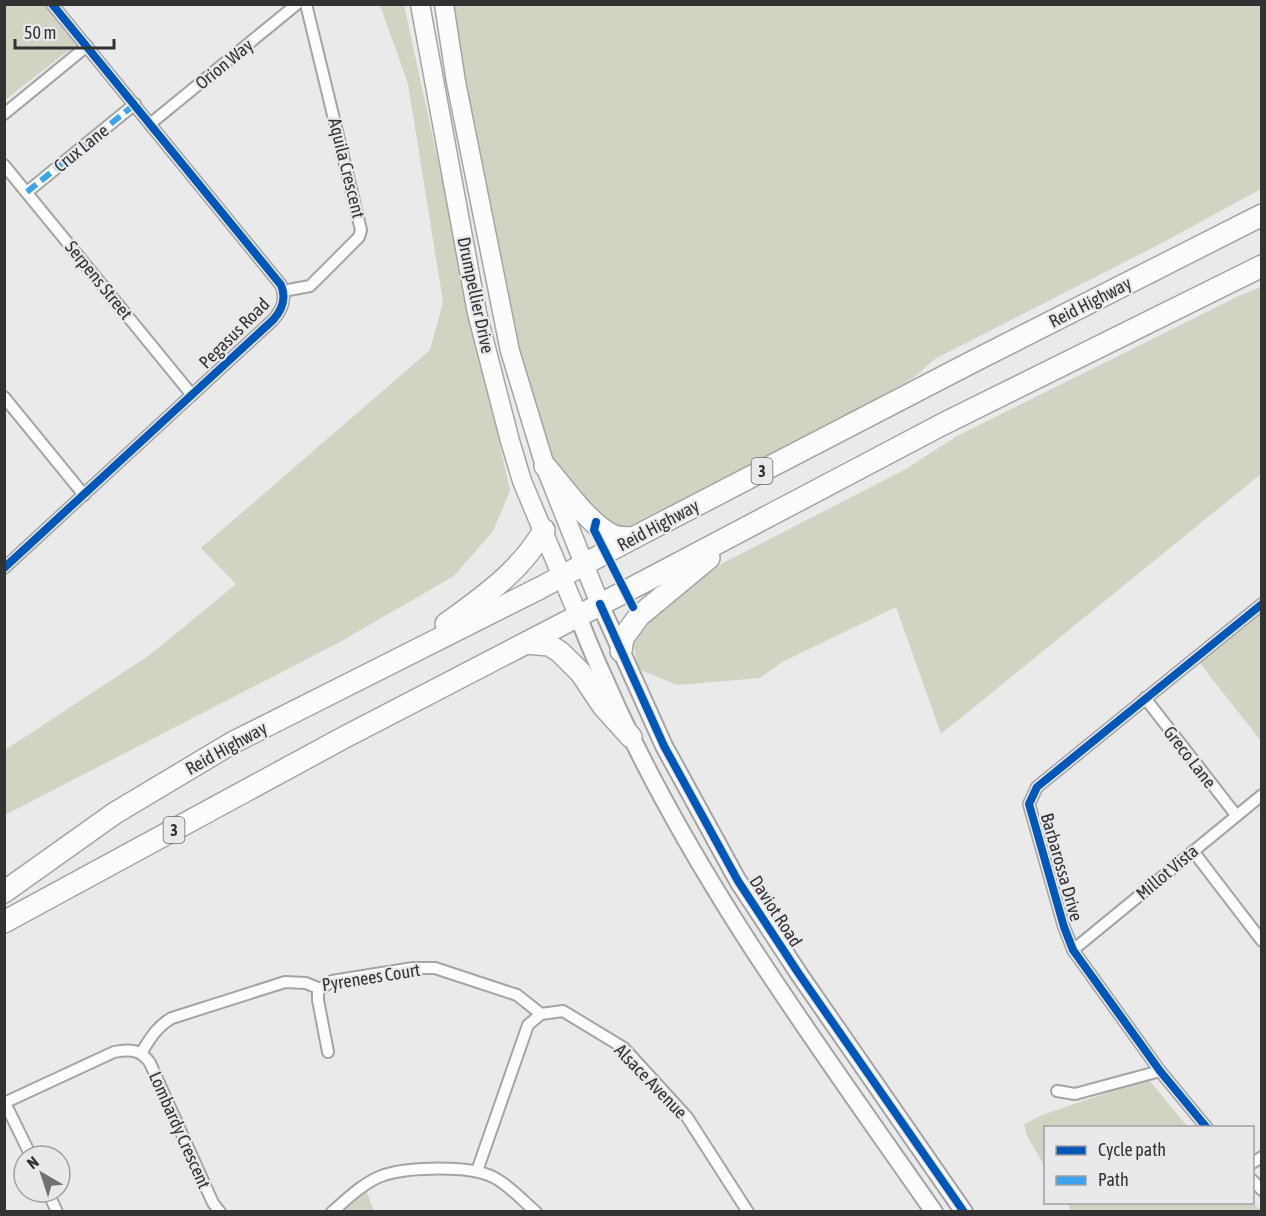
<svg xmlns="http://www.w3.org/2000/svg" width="1266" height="1216" font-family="'Asap Condensed',sans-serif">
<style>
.green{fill:#d1d3c3}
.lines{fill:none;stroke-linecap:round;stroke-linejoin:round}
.street-casing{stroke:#a4a4a5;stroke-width:14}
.secondary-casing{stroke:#a4a4a5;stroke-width:20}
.primary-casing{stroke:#a4a4a5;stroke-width:21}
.highway-casing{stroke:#a4a4a5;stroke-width:24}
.street{stroke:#fcfcfc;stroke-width:10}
.secondary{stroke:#fcfcfc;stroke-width:16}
.primary{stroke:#fcfcfc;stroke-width:18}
.highway{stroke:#fcfcfc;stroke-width:21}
.quiet{stroke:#3ea3eb;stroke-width:6;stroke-dasharray:12 6;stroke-linecap:butt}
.cycleway-casing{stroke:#e9e9ec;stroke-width:11}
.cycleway{stroke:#0057b8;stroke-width:8}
.labels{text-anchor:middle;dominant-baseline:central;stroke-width:4.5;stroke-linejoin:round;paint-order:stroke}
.shield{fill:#e9e9ec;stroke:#69696a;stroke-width:1.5}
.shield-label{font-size:16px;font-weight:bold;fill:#323233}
.street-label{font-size:18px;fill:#323233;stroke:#e9e9ec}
</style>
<rect width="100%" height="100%" fill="#eaeaeb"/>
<g class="green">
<path d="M5 5H46L78 43 5 100Z"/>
<path d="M380 5H404L510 491 493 531 454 576 338 643 5 815V750L151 654 236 584 201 548 430 350 443 302 408 84Z"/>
<path d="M445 5H1261V189L1160 244 935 359 913 378 694 500 621 538 545 466 521 391Z"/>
<path d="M1261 287V474L941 734 896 607 782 662 760 678 677 685 638 669 633 643 660 610 721 564 906 469 957 436 1239 296Z"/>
<path d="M1256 608 1262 615 1261 741 1195 657Z"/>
<path d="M1148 1079 1188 1127 1046 1128 1045 1167 1027 1136 1024 1124 1042 1115Z"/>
<path d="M364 1185 374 1211 332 1212Z"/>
<path d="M1252 1202 1261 1211 1072 1212 1067 1203Z"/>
</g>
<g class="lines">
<defs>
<g id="street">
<path d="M4 114 87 46"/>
<path d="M150 124 297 4"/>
<path d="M4 165 192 395"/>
<path d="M27 192 135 104"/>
<path d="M283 291 310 286 359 237 361 230 306 4"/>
<path d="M4 397 84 495"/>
<path d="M4 568 273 320C282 310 287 299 281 285L52 4"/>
<path d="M1145 698 1236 815"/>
<path d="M1193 851 1262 941"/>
<path d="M1073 950 1262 795"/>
<path d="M320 989 332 981 413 968H435L517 995 541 1014"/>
<path d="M320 989 318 993V1000L328 1052"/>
<path d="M141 1053C150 1039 157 1026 172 1018L285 982 306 983 320 989"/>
<path d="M1057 1091 1075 1094 1160 1071"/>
<path d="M4 1103 114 1052C129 1049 141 1049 150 1063L213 1203 220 1212"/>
<path d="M5 1103 31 1156"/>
<path d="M1207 1128 1160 1071 1073 950 1064 927 1029 804 1037 787 1262 604"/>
<path d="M1252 1163 1262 1157"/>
<path d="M477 1171 528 1025 541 1014 563 1011 624 1048 687 1117 748 1212"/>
<path d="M1252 1180 1262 1190"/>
<path d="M48 1192 57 1212"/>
<path d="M332 1212C348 1198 364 1182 384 1175 410 1167 469 1165 493 1177 508 1184 523 1201 536 1212"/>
</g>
<g id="secondary">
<path d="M600 604 664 746 738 881 799 974 964 1212"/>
<path d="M578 615C589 647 604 677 617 707 701 889 820 1048 934 1212"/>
</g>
<g id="primary">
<path d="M420 4 477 313 510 441 522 481 578 615"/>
<path d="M444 4 456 82 510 351 545 466 600 604"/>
</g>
<g id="highway">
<path d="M545 466C563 487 589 525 614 536 620 538 626 538 633 538"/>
<path d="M446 624C483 597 521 571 544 530"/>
<path d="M526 643 549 645 560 652 581 673 603 706 631 737"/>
<path d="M621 651 623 638 639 616 709 558"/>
<path d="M4 892 115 813 232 743 540 588 633 538 974 361 1262 215"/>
<path d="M4 922 343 738 632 588 943 424 1262 266"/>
</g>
</defs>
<use href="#street" class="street-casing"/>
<use href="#secondary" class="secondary-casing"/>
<use href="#primary" class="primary-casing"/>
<use href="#highway" class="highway-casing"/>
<use href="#street" class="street"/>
<use href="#secondary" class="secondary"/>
<use href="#primary" class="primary"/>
<use href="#highway" class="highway"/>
<path class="quiet" d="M27 192 135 104"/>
<defs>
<g id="cycleway">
<path d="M596 522 594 530 633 607"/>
<path d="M4 568 273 320C282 310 287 299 281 285L52 4"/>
<path d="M600 604 664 746 738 881 799 974 964 1212"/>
<path d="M1207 1128 1160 1071 1073 950 1064 927 1029 804 1037 787 1262 604"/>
</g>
</defs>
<use href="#cycleway" class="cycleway-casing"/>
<use href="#cycleway" class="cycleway"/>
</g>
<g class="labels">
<g class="shield">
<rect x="751.5" y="458" width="21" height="26" rx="4.5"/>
<rect x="163.5" y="817" width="21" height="26" rx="4.5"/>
</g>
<g class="shield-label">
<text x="762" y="471">3</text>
<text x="174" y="830">3</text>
</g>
<g class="street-label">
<text transform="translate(224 64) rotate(-39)">Orion Way</text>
<text transform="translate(81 148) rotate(-39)">Crux Lane</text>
<text transform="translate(347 168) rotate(76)">Aquila Crescent</text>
<text transform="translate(99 280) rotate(51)">Serpens Street</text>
<text transform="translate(476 295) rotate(78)">Drumpellier Drive</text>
<text transform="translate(1090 302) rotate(-27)">Reid Highway</text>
<text transform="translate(234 333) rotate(-45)">Pegasus Road</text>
<text transform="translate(658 525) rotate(-28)">Reid Highway</text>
<text transform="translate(226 748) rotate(-29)">Reid Highway</text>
<text transform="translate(1190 757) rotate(52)">Greco Lane</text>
<text transform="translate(1062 867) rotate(74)">Barbarossa Drive</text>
<text transform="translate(1167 872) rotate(-40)">Millot Vista</text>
<text transform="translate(776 911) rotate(57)">Daviot Road</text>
<text transform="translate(371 977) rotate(-9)">Pyrenees Court</text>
<text transform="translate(651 1081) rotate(46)">Alsace Avenue</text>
<text transform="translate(180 1130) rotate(66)">Lombardy Crescent</text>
</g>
</g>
<rect width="1266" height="1216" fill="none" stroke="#323233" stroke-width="12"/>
<rect x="1044" y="1126" width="210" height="78" fill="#e9e9ec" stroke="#a0a0a2" stroke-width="1.5"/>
<rect x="1056" y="1146" width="30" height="9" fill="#0057b8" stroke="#a0a0a2" stroke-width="1.5"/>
<text x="1098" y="1156" font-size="18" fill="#323233">Cycle path</text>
<rect x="1056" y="1176" width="30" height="9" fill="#3ea3eb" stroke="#a0a0a2" stroke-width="1.5"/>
<text x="1098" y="1186" font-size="18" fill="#323233">Path</text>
<g transform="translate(42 1174) rotate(321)"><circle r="28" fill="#e9e9ec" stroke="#a0a0a2" stroke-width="1.5"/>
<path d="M0-4.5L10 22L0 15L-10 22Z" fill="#727273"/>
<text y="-9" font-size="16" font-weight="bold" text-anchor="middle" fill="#323233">N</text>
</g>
<path d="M15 39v9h99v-9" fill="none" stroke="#323233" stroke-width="3"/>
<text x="24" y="39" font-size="18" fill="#323233" stroke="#e9e9ec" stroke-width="4.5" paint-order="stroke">50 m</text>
</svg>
